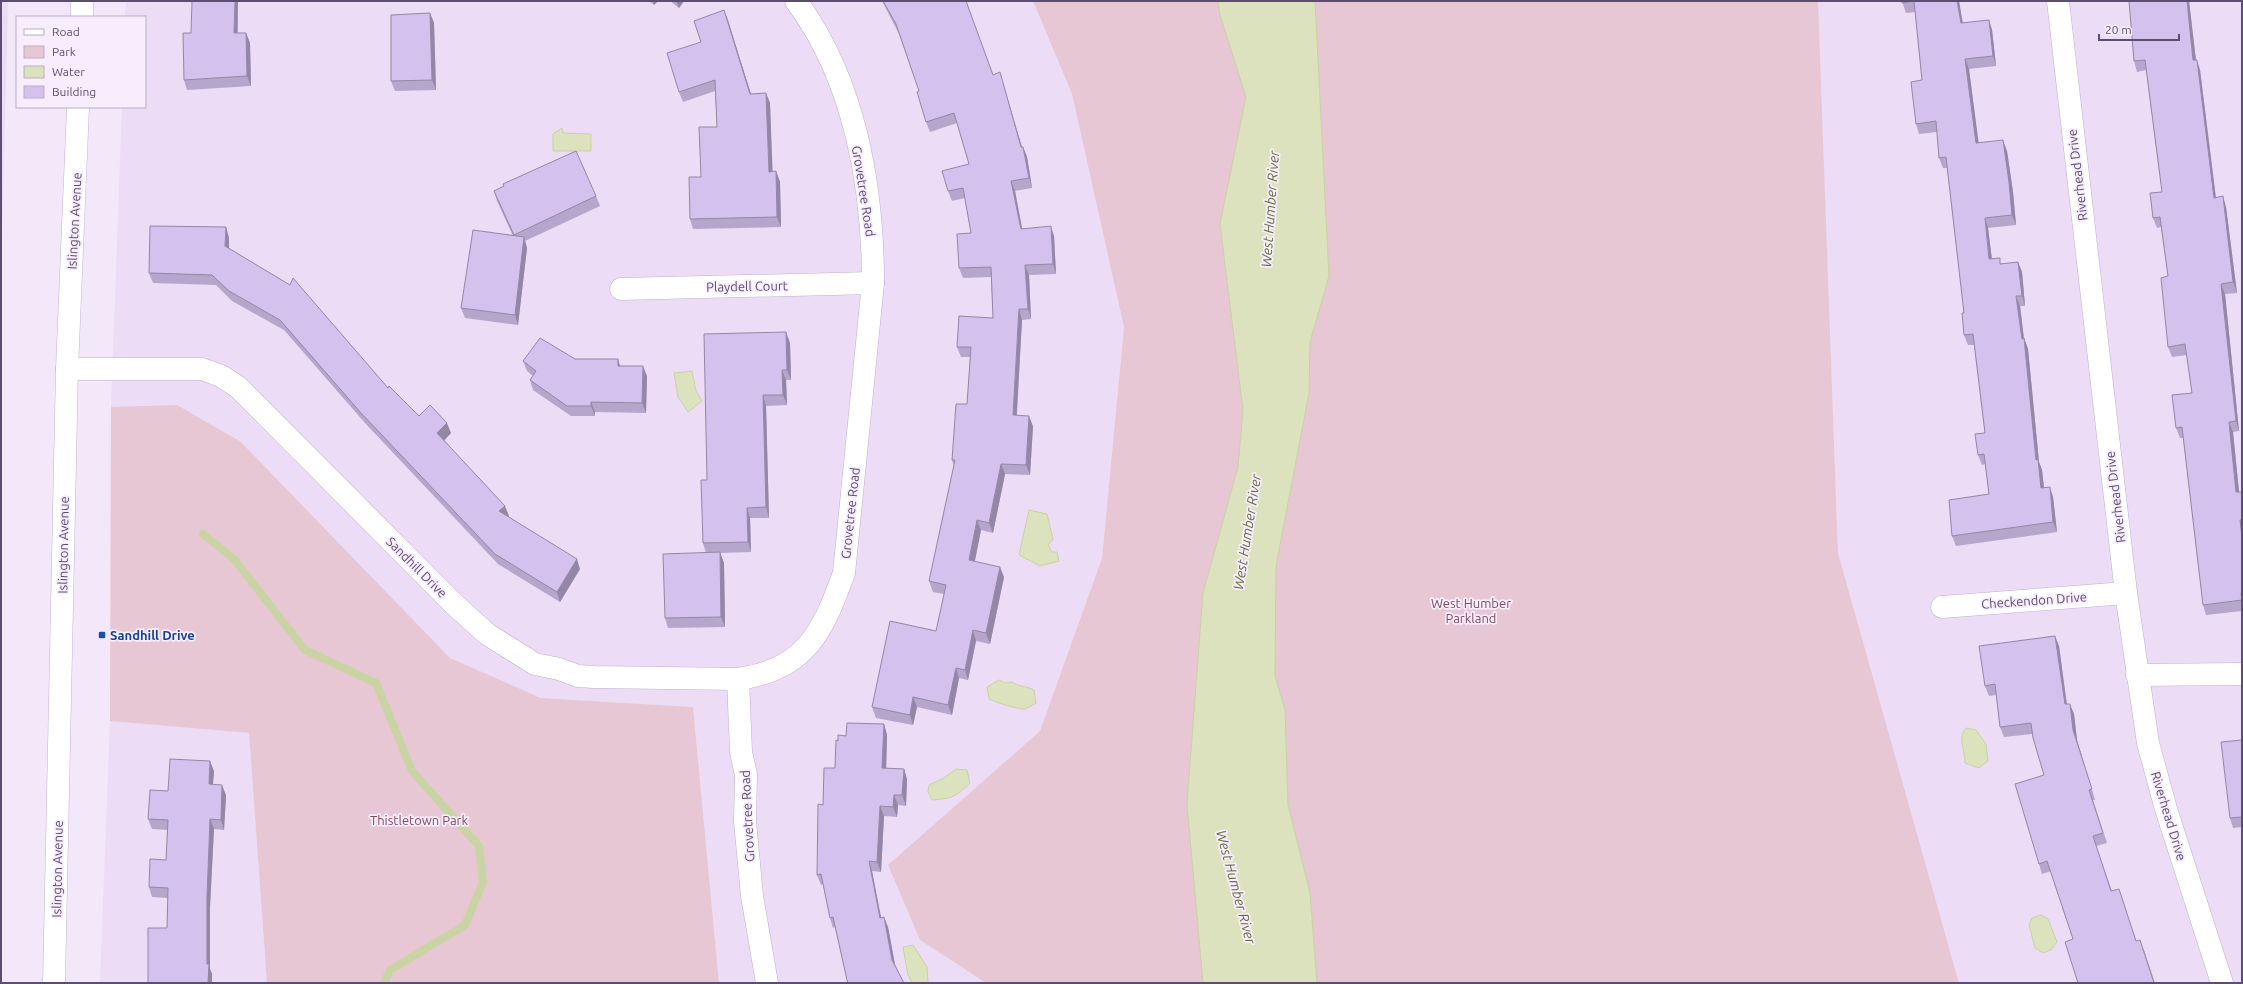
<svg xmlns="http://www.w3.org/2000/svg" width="2243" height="984" font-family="Ubuntu,sans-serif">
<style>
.residential{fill:#ecdcf6}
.green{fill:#e7c7d3}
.water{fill:#dbe2bd;stroke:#cad3a4}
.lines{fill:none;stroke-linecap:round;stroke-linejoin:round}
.stream{stroke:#cad3a4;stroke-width:8}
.minor-casing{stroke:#bfb1cd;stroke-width:23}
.secondary-casing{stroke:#c3b3d4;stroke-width:23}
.minor{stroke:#fff;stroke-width:22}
.secondary{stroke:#fff;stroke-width:22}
.wall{fill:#b6a6cc}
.shaded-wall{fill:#9487a6}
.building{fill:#d4c1ed;stroke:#9487a6}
.transit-dot{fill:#1a4fb4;stroke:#f7edfd;stroke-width:1.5}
.labels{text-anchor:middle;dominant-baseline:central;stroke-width:3.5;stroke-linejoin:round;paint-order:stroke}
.street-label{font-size:13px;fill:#5c4e71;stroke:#f7edfd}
.park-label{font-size:13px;fill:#814d5b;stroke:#f7edfd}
.transit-label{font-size:13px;font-weight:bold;fill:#164399;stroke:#f7edfd;text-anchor:start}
.water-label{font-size:14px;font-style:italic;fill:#656f40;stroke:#f7edfd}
</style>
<rect width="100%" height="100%" fill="#f3e7fa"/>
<g class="residential">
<path d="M1 1H8L1 279Z"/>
<path d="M126 1H1033L1072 94 1124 327 1102 558 1040 731 888 865 920 940 986 983H719L693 707 541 698 450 658 241 442 111 407 122 107H145V17H125Z"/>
<path d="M1818 1H2242V983H1959L1838 553Z"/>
<path d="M110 721 249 733 267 983H100Z"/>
</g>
<g class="green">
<path d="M1033 1H1818L1838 553 1959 983H986L920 940 888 865 1040 731 1102 558 1124 327 1072 94Z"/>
<path d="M177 405 241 442 450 658 541 698 693 707 719 983H267L249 733 110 721 111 407Z"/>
</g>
<g class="water">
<path d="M1218 1H1315L1329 276 1310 342 1309 393 1276 566 1275 676 1285 710 1288 805 1310 893 1317 983H1203L1187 804 1203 593 1238 467 1243 410 1220 224 1246 97 1220 15Z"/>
<path d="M562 128 563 133 591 134V151H553V134Z"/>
<path d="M692 371 696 391 702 401 688 412 678 397 674 373Z"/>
<path d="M1029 510 1047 514 1053 539 1048 545 1052 552H1057L1059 561 1040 566 1019 555Z"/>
<path d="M999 680 1005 683 1012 682C1020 687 1026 686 1034 690L1036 703C1032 705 1027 709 1024 709 1017 709 995 702 989 699L987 687Z"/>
<path d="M1966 728 1976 730 1986 744 1988 761 1979 768 1965 763C1965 750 1957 738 1966 728Z"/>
<path d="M956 769 967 770 970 783C954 798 953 798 932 800L928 792 929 785 944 778Z"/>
<path d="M2041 915 2048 919 2057 942 2051 950 2043 953 2035 948 2029 925 2032 918Z"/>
<path d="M913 945 927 967 928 983H912L908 975 903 947Z"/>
</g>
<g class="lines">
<path class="stream" d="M203 534 234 559 305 650 376 683 412 771 479 846 483 882 465 925 390 970 384 983"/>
<defs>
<g id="minor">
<path d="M2058 1 2126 593 2148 743 2166 809 2222 983"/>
<path d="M621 289 873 283"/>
<path d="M67 369H202L221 376 238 387 455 605 487 634 535 664 559 669 578 676 594 677 738 679C806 670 823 631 844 573L873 283C873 187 855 80 796 1"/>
<path d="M1942 607 2126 593"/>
<path d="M2137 675 2242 674"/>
<path d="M738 679 741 752 746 775 745 821 752 896 767 983"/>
</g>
<g id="secondary">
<path d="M82 17V1"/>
<path d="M54 983 67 369 78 107"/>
</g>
</defs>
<use href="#minor" class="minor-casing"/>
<use href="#secondary" class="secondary-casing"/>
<use href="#minor" class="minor"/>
<use href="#secondary" class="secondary"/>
</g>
<g class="wall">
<path d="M238 1V33H246L250 43 251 86 187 90 184 80 191 33Z"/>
<path d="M649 1H658L654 5Z"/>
<path d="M670 1H684L679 8Z"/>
<path d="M882 1H966L993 75 1003 83 1022 147H1023L1027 157 1032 188 1015 191 1022 228 1054 236 1056 274 1029 275 1031 319 1022 320 1017 415 1033 426 1030 475 1005 474 993 533 981 530 974 562 1004 577 990 644 976 641 968 680 959 678 952 715 917 707 913 725 876 718 872 707 936 631 944 594 933 592 929 581 954 466 952 460 967 404 970 357H961L957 347 993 318 991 277 963 278 959 268 971 233 965 198 952 201 948 191 969 164 957 123 930 132 926 122 919 91 899 34Z"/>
<path d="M1902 1H1959L1963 23 1989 20 1992 30 1996 66 1969 69 1978 143 2007 151 2013 192 2016 225 1988 228 1992 259 2002 264 2018 262 2022 272 2025 306H2020L2024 338 2028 349 2039 462 2042 470 2044 487 2053 497 2057 532 1956 546 1952 536 1989 494 1985 464 1982 465 1978 455 1985 433 1974 345H1968L1964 335V313L1947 168H1943L1939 158 1937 132 1919 134 1916 124 1922 80 1915 12 1906 13Z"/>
<path d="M2129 1H2189L2196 60 2200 70 2216 197 2226 207 2237 293 2225 294 2239 431 2233 432 2239 492H2242V611L2206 615 2203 605 2183 438H2180L2176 428 2192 393 2187 355 2172 357 2168 347V276L2161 227 2157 228 2153 218 2162 192 2146 70 2137 72 2134 61Z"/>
<path d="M724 10 751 94 766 93 770 103 772 172 776 171 780 182 781 227 693 229 690 219 701 177 717 127 715 91 683 102 679 92 701 42Z"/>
<path d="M430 13 434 23 436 90 395 91 391 81Z"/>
<path d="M494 191 596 196 600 206 525 241 527 248 518 325 465 318 461 308 513 236 497 201Z"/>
<path d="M226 227 229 238V248L419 416 451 433 444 440 509 516H508L580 569 560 602 498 564 365 423 284 330 232 301 216 285 153 283 149 273Z"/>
<path d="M786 332 790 343 791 380H786L787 405 766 406 769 518H750L751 552 720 553 724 563 725 627 668 628 665 618 706 553 703 543 707 480Z"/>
<path d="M575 359 620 366 647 376 646 413 595 412V416H571L533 390 530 380 533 376 527 371 523 361Z"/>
<path d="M2059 646 2067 704 2074 714 2077 740 2095 800H2093L2107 843 2096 846 2112 891 2122 899 2136 941 2144 950 2155 983H2078L2073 939 2051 871 2042 874 2039 864 2044 775 2032 734 2004 737 2000 727 1996 695 1989 696 1985 686Z"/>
<path d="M884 724 887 735 886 768 904 769 907 779 906 806 898 805 897 817 884 816 881 872 872 871 881 917 888 927 895 965 904 983H848L835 927 833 928 830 918 823 884 821 885 817 875 823 805 835 768 838 741 846 736Z"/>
<path d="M2242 740V827L2233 828 2230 818Z"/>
<path d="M214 771 213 785 226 795 224 830 214 829 210 907V969L212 974V983H148L167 928 168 898 152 897 149 887 166 860 168 830 152 829 148 819 168 791Z"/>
</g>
<g class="shaded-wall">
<path d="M235 1H238L237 43 234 33Z"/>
<path d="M653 1H658L654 5Z"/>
<path d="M676 1H684L679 8Z"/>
<path d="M1957 1H1959L1964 33 1961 23Z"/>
<path d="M2187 1H2189L2197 70 2193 60Z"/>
<path d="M724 10 728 20 754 104 750 94Z"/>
<path d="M430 13 434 23 436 90 432 80Z"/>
<path d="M1989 20 1992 30 1996 66 1993 56Z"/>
<path d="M246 33 250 43 251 86 247 76Z"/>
<path d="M1965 59 1969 69 1980 153 1976 143Z"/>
<path d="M2197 60 2200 70 2217 208 2214 198Z"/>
<path d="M1000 72 1003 83 1025 158 1021 147Z"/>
<path d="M766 93 770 103 773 182 769 172Z"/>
<path d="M2003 140 2007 151 2013 192 2016 225 2012 215Z"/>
<path d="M1023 147 1027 157 1032 188 1029 178Z"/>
<path d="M776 171 780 182 781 227 777 217Z"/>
<path d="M1011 181 1015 191 1024 239 1021 229Z"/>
<path d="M2223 196 2226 207 2237 293 2233 282Z"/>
<path d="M1985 218 1988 228 1993 269 1989 259Z"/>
<path d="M1051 226 1054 236 1056 274 1053 264Z"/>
<path d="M226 227 229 238V256L225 246Z"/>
<path d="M524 237 527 248 518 325 515 315Z"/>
<path d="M2018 262 2022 272 2025 306 2022 296Z"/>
<path d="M1025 265 1029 275 1031 319 1028 309Z"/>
<path d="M2221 284 2225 294 2239 431 2236 421Z"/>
<path d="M2016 296 2020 306 2025 349 2022 339Z"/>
<path d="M1019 309 1022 320 1016 425 1013 415Z"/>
<path d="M786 332 790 343 791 380 787 370Z"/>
<path d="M2024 338 2028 349 2039 462 2042 470 2045 498 2041 488 2036 460Z"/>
<path d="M618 359 621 369 618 366Z"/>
<path d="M643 366 647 376 646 413 642 403Z"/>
<path d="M782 370 786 380 787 405 783 395Z"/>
<path d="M763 395 766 406 769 518 766 507Z"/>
<path d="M591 402 595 412V416L591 406Z"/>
<path d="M1029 416 1033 426 1030 475 1026 465Z"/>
<path d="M2229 422 2233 432 2240 502 2236 492Z"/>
<path d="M447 423 451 433 441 444 437 433Z"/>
<path d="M1001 464 1005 474 993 533 989 523Z"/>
<path d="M2050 487 2053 497 2057 532 2053 522Z"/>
<path d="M505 506 509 516 503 521 499 511Z"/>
<path d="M747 508 750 518 751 552 748 542Z"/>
<path d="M977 520 981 530 973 571 969 560Z"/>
<path d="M2240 520 2242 525V537Z"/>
<path d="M720 552 724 563 725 627 721 617Z"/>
<path d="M577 559 580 569 560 602 557 592Z"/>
<path d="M1000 567 1004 577 990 644 986 633Z"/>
<path d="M973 630 976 641 968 680 965 670Z"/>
<path d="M2055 636 2059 646 2068 715 2065 704Z"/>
<path d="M956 668 959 678 952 715 948 705Z"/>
<path d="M913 697 917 707 913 725 910 715Z"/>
<path d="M2070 704 2074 714 2077 740 2095 800 2073 730Z"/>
<path d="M884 724 887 735 886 778 882 768Z"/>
<path d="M210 761 214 771 212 795 209 784Z"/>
<path d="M904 769 907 779 906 806 902 795Z"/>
<path d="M222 785 226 795 224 830 221 820Z"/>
<path d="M894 795 898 805 897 817 893 807Z"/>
<path d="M880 806 884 816 881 872 877 862Z"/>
<path d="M210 819 214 829 210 907V969L212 974V983H208L207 964V897Z"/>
<path d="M869 861 872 871 883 928 880 918Z"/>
<path d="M884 917 888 927 896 970 892 960Z"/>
</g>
<g class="building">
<path d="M192 1H235L234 33H246L247 76 184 80 183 33H191Z"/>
<path d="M883 1H966L993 75 1000 72 1021 147H1023L1029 178 1011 181 1021 229 1051 226 1053 264 1025 265 1028 309H1019L1013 415 1029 416 1026 465 1001 464 989 523 977 520 969 560 1000 567 986 633 973 630 965 670 956 668 948 705 913 697 910 715 872 707 890 621 936 631 946 585 929 581 955 460H952L956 404H967L971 347H957L959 316 993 318 991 267 959 268 957 234 971 233 963 188 948 191 942 171 969 164 954 113 926 122 917 92 919 91 896 24Z"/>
<path d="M1902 1H1957L1961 23 1989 20 1993 56 1965 59 1976 143 2003 140 2009 182 2012 215 1985 218 1989 259 2000 258V264L2018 262 2022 296H2016L2022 339 2024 338 2036 460 2038 459 2041 488 2050 487 2053 522 1952 536 1949 500 1989 494 1984 454 1978 455 1975 434 1985 433 1973 334 1964 335 1962 313H1964L1946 157 1939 158 1936 121 1916 124 1911 82 1922 80 1914 1 1902 3Z"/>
<path d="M2129 1H2187L2193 60H2197L2214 198 2223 196 2233 282 2221 284 2236 421 2229 422 2236 492H2242V519L2240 520 2242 537V593H2241L2242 600 2203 605 2182 427 2176 428 2172 395 2192 393 2185 344 2168 347 2161 278 2168 276 2160 217 2153 218 2150 193 2162 192 2145 60 2134 61Z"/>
<path d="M724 10 750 94 766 93 769 172 776 171 777 217 690 219 689 177H701L699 127H717L715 80 679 92 667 53 701 42 694 21Z"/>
<path d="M430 13 432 80 391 81V15Z"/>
<path d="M576 151 596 196 514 235 494 191 504 186 503 184Z"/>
<path d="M150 226 226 227 225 246 290 285 293 278 388 388 389 386 419 416 430 405 447 423 437 433 505 506 499 511 577 559 557 592 495 554 361 413 280 320 229 291 212 275 149 273Z"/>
<path d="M473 230 524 237 515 315 461 308Z"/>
<path d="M786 332 787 370H782L783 395H763L766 507 747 508 748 542 703 543 701 480H707L704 334Z"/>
<path d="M540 338 575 359H618V366H643L642 403 591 402V406H567L530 380 536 371 523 361Z"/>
<path d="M720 552 721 617 665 618 663 554Z"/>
<path d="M2055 636 2065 704H2070L2073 730 2092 789 2089 790 2103 833 2093 836 2111 891 2119 889 2136 941 2140 940 2154 983H2078L2065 942 2073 939 2047 861 2039 864 2015 784 2044 775 2033 738 2031 723 2000 727 1995 684 1985 686 1979 646Z"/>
<path d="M847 723 884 724 882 768 904 769 902 795H894L893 807 880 806 877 862 869 861 880 918 884 917 892 960 904 983H848L847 980 833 917 830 918 821 874 817 875 818 804 823 805 824 768H835L836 740 838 741V735L846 736Z"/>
<path d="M2242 740V817L2230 818 2221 742Z"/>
<path d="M170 759 210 761 209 784 222 785 221 820 210 819 207 897V964H209L208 983H148V928H167L168 888 149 887 150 859 166 860 168 820 148 819 150 790 168 791Z"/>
</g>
<rect class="transit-dot" x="98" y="631" width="8" height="8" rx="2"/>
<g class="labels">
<g class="street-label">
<text transform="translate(2077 175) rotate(-97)">Riverhead Drive</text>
<text transform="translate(864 191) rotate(81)">Grovetree Road</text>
<text transform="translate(74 221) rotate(-87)">Islington Avenue</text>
<text transform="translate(747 286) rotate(-1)">Playdell Court</text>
<text transform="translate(2115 497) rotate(-97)">Riverhead Drive</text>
<text transform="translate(850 513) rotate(-84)">Grovetree Road</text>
<text transform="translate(63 545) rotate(-89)">Islington Avenue</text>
<text transform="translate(417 567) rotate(45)">Sandhill Drive</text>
<text transform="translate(2034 600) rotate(-4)">Checkendon Drive</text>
<text transform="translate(747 816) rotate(-93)">Grovetree Road</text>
<text transform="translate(2169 816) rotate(73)">Riverhead Drive</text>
<text transform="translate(57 869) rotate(-89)">Islington Avenue</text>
</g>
<g class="park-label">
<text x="1471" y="603">West Humber<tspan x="1471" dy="15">Parkland</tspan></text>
<text x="419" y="820">Thistletown Park</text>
</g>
<g class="transit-label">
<text x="110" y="635">Sandhill Drive</text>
</g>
<g class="water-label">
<text transform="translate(1270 209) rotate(-86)">West Humber River</text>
<text transform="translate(1247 532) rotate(-81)">West Humber River</text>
<text transform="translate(1236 887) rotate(75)">West Humber River</text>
</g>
</g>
<rect width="2243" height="984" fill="none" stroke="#5c4e71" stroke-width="4"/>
<rect x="16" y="16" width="130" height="92" fill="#f7edfd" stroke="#b9adc5"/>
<rect x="24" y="29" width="20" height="6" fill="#ffffff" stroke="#b9adc5"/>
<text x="52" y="36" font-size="12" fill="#5c4e71">Road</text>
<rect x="24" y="46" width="20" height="12" fill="#e7c7d3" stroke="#b9adc5"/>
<text x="52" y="56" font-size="12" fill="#5c4e71">Park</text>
<rect x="24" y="66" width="20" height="12" fill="#dbe2bd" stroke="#b9adc5"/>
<text x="52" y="76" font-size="12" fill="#5c4e71">Water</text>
<rect x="24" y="86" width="20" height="12" fill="#d4c1ed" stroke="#b9adc5"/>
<text x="52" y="96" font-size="12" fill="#5c4e71">Building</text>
<path d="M2099 34v6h80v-6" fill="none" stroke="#5c4e71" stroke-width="2"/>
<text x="2105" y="34" font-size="12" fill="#5c4e71" stroke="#f7edfd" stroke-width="3" paint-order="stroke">20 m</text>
</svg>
